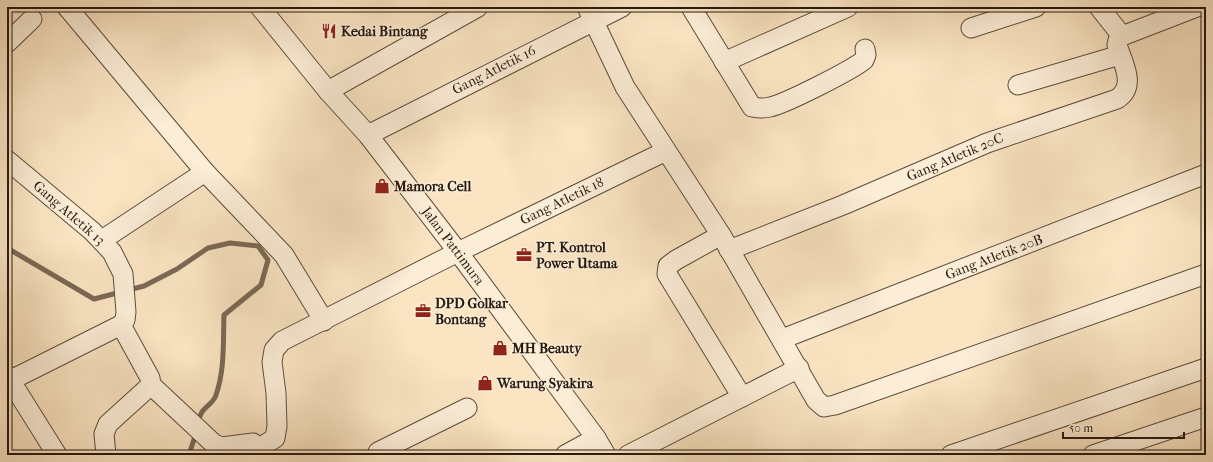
<svg xmlns="http://www.w3.org/2000/svg" width="1213" height="462" font-family="'IM FELL French Canon',serif">
<style>
.lines{fill:none;stroke-linecap:round;stroke-linejoin:round}
.stream{stroke:#7a6956;stroke-width:5}
.minor-casing{stroke:#5b4c3c;stroke-width:21}
.minor{stroke:#fcedd7;stroke-width:19}
.labels{text-anchor:middle;dominant-baseline:central;stroke-width:3;stroke-linejoin:round;paint-order:stroke}
.poi-label{font-size:14px;font-weight:bold;fill:#261910;stroke:#fcedd7;text-anchor:start}
.street-label{font-size:14px;fill:#261910;stroke:#fcedd7}
</style>
<rect width="100%" height="100%" fill="#fae4c2"/>
<filter id="stains"><feTurbulence type="fractalNoise" baseFrequency=".005" numOctaves="4"/><feColorMatrix values="0 0 0 0 .2 0 0 0 0 .09 0 0 0 0 .02 0 0 0 .5 -.17"/></filter>
<radialGradient id="worn" r=".72"><stop offset=".6" stop-color="#630" stop-opacity="0"/><stop offset="1" stop-color="#630" stop-opacity=".3"/></radialGradient>
<g class="lines">
<g class="stream">
<path d="M7 248 94 299 144 286 177 269 208 248 230 243 258 246 268 260 261 285 224 315C223 342 225 369 216 395 212 407 201 405 198 423"/>
<path d="M189 455 196 433"/>
</g>
<defs>
<g id="minor">
<path d="M67 7 205 172 284 255 324 321"/>
<path d="M260 7 328 91 368 135 458 252 596 438 606 455"/>
<path d="M587 7 625 87 721 235 816 400 824 407 835 405 1206 274"/>
<path d="M691 7 752 107C758 108 763 109 770 107 785 104 852 70 864 60L866 55 865 49"/>
<path d="M1099 7 1122 36"/>
<path d="M971 28 1036 7"/>
<path d="M7 43 32 19"/>
<path d="M724 62 848 7"/>
<path d="M1018 85 1120 55"/>
<path d="M328 91 478 7"/>
<path d="M368 135 622 7"/>
<path d="M7 160 92 231 112 252 123 274 126 312 125 320 121 325 11 380"/>
<path d="M721 235 676 260 668 266 667 274 742 397"/>
<path d="M102 240 205 172"/>
<path d="M729 250 843 205 987 143 1117 99C1137 86 1123 63 1117 45L1118 40 1122 36 1197 7"/>
<path d="M782 339 1206 174"/>
<path d="M7 375 57 455"/>
<path d="M151 385 214 444 222 447 253 443 258 449 260 455"/>
<path d="M258 449 275 438 277 426 276 393 272 362 274 350 282 341 458 252 666 151"/>
<path d="M378 452 467 408"/>
<path d="M106 455 104 434 108 424 151 385 150 378 121 325"/>
<path d="M565 455 596 438"/>
<path d="M628 455 799 368"/>
<path d="M951 455 1206 368"/>
<path d="M1093 455 1206 417"/>
</g>
</defs>
<use href="#minor" class="minor-casing"/>
<use href="#minor" class="minor"/>
</g>
<defs>
<symbol id="restaurant-bare" viewBox="-9 -9 18 18"><path d="M-5-6h1v4h1v-4h1v4h1v-4h1v5L-1.5 .5V6h-2V.5L-5-1ZM5-6V6H3V1.5H1.5Q1.5-4 5-6Z" fill="#8f2418" stroke="#fcedd7" stroke-width="2.5" paint-order="stroke"/></symbol>
<symbol id="shop-bare" viewBox="-9 -9 18 18"><path d="M-5-2.5h2.3a2.7 3.5 0 0 1 5.4 0H5L5.5 6h-11ZM-1.5-2.5h3a1.5 2.3 0 0 0-3 0Z" fill="#8f2418" stroke="#fcedd7" stroke-width="2.5" paint-order="stroke"/></symbol>
<symbol id="office-bare" viewBox="-9 -9 18 18"><path d="M-6-3h4V-5.5h4V-3h4V5H-6ZM-1-4.5V-3h2v-1.5ZM-6 0V1H6V0Z" fill="#8f2418" stroke="#fcedd7" stroke-width="2.5" paint-order="stroke"/></symbol>
</defs>
<g fill-rule="evenodd">
<use href="#restaurant-bare" x="318" y="20" width="22" height="22"/>
<use href="#shop-bare" x="371" y="175" width="22" height="22"/>
<use href="#office-bare" x="513" y="244" width="22" height="22"/>
<use href="#office-bare" x="412" y="300" width="22" height="22"/>
<use href="#shop-bare" x="489" y="337" width="22" height="22"/>
<use href="#shop-bare" x="474" y="372" width="22" height="22"/>
</g>
<g class="labels">
<g class="poi-label">
<text x="341" y="31">Kedai Bintang</text>
<text x="394" y="186">Mamora Cell</text>
<text x="536" y="247">PT. Kontrol<tspan x="536" dy="16">Power Utama</tspan></text>
<text x="435" y="303">DPD Golkar<tspan x="435" dy="16">Bontang</tspan></text>
<text x="512" y="348">MH Beauty</text>
<text x="497" y="383">Warung Syakira</text>
</g>
<g class="street-label">
<text transform="translate(494 70) rotate(-27)">Gang Atletik 16</text>
<text transform="translate(955 157) rotate(-23)">Gang Atletik 20C</text>
<text transform="translate(562 201) rotate(-26)">Gang Atletik 18</text>
<text transform="translate(69 213) rotate(41)">Gang Atletik 13</text>
<text transform="translate(453 246) rotate(53)">Jalan Pattimura</text>
<text transform="translate(994 257) rotate(-21)">Gang Atletik 20B</text>
</g>
</g>
<rect width="1213" height="462" fill="none" stroke="#fae4c2" stroke-width="24"/>
<rect x="8" y="8" width="1197" height="446" fill="none" stroke="#261910" stroke-width="2"/>
<rect x="12" y="12" width="1189" height="438" fill="none" stroke="#261910"/>
<path d="M1063 432v6h121v-6" fill="none" stroke="#261910" stroke-width="2"/>
<text x="1069" y="432" font-size="12" fill="#261910" stroke="#fcedd7" stroke-width="3" paint-order="stroke">50 m</text>
<rect width="100%" height="100%" filter="url(#stains)"/>
<rect width="100%" height="100%" fill="url(#worn)"/>
</svg>
